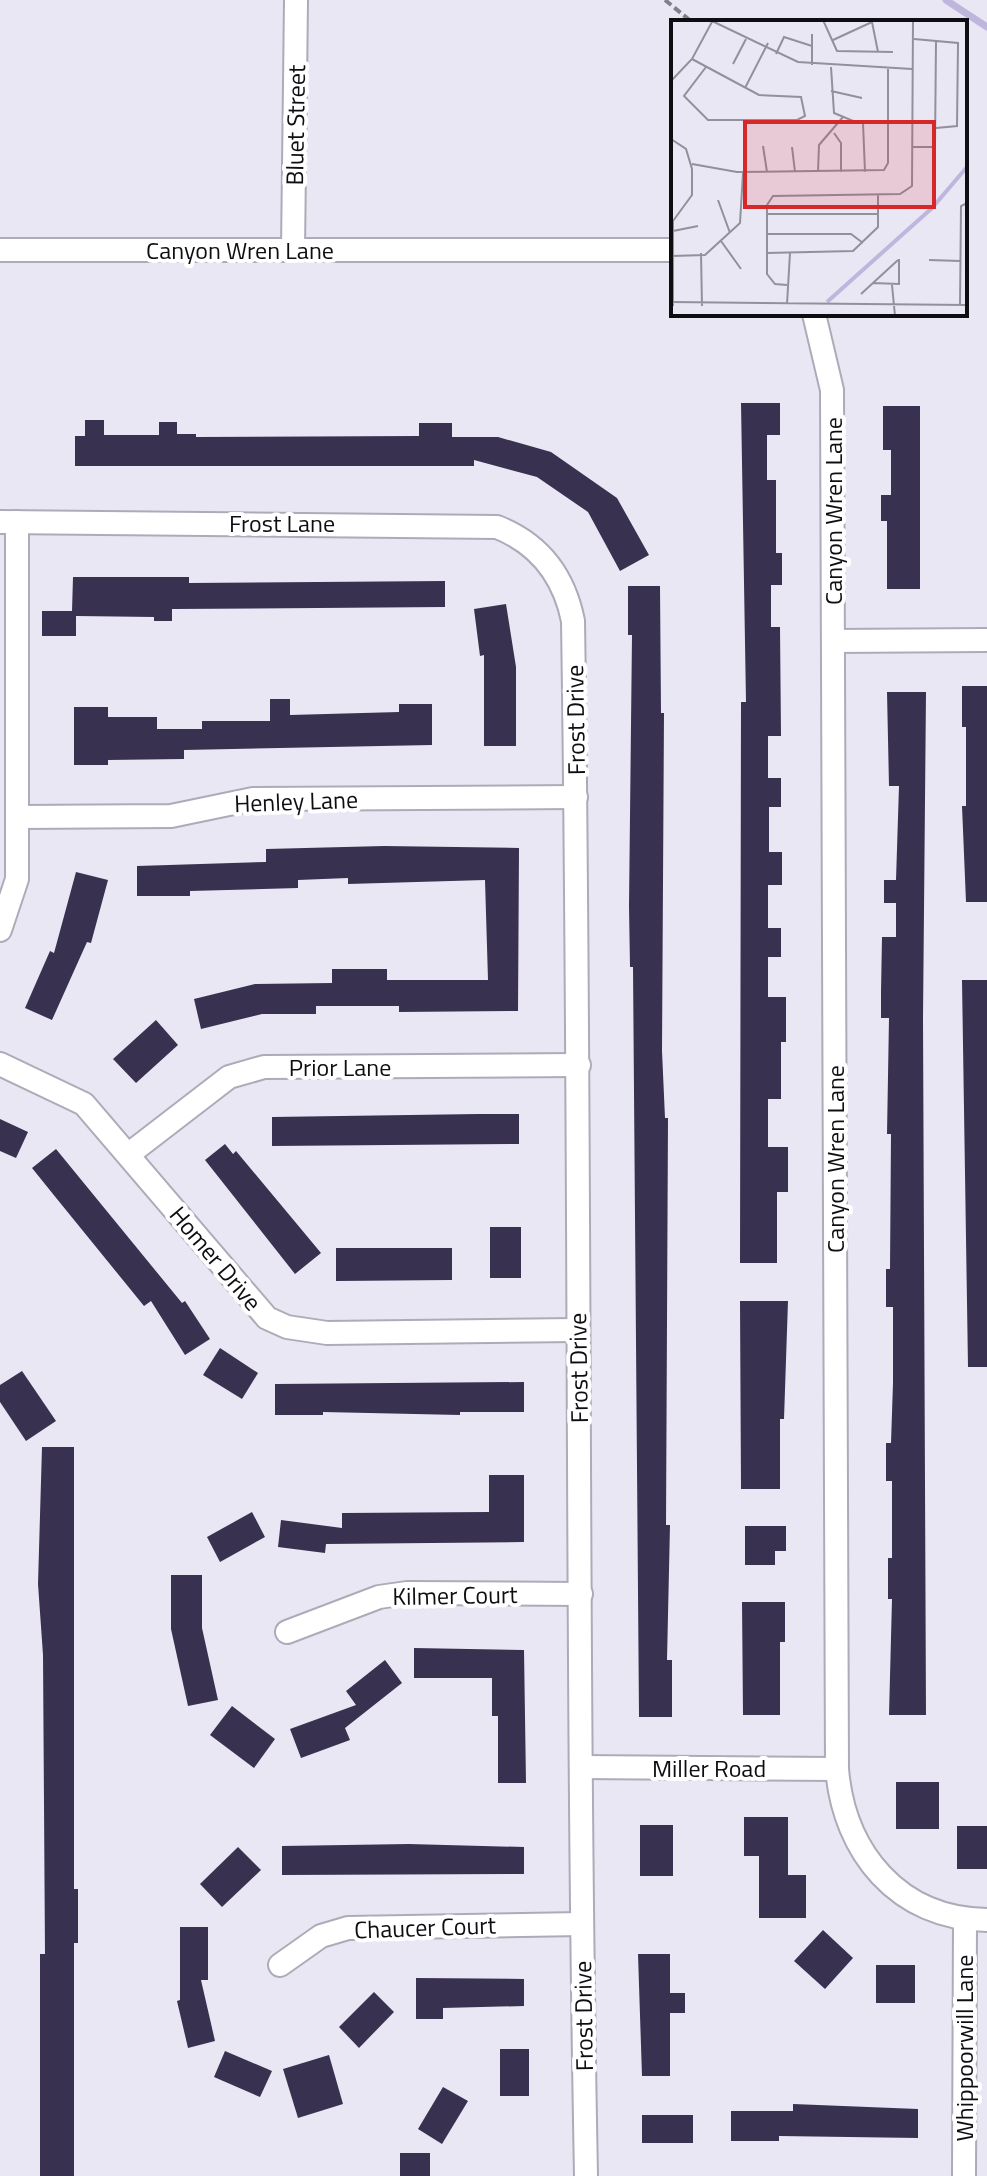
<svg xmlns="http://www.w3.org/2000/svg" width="987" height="2176" font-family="'Titillium Web',sans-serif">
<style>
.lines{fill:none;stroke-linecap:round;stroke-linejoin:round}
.stream{stroke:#bfb6dd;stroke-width:7}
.building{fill:#393150}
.minor-casing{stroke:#aeabb8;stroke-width:26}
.path{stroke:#817f88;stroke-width:4;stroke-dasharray:8 4;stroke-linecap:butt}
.minor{stroke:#fff;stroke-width:22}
.labels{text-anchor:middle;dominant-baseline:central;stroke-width:8;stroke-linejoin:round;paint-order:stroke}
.street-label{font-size:24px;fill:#0e0d11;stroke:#fff}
.inset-river{fill:none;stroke:#bfb6dd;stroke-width:4}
.inset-road{fill:none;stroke:#92909a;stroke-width:2}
.view{fill:#d62828;fill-opacity:0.15;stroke:#d62828;stroke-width:4}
.inset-edge{fill:none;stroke:#0e0d11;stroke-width:4}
</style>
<rect width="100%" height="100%" fill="#eae7f5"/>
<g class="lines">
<path class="stream" d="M946 0 987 27"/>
</g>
<g class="building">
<path d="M741 403H780V435H767V480H776V553H782V585H771V627H780L781 736H768V778H781V807H769V852H782V885H768V928H781V957H768V997H786V1042H781V1099H768V1147H788V1192H777V1263H740L741 702H746Z"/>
<path d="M883 406H920V589H887V521H881V495H891V450H883Z"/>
<path d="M85 420H104V435H159V422H177V434H196V437L419 436V423H452V437H498L551 452 617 498 649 555 620 571 588 512 537 477 474 460V466H75V436H85Z"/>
<path d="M73 577H189V583L445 581V607L172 609V621H154V617L76 616V636H42V611H72Z"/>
<path d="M628 586H660L661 713H664L662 1051 665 1118H668L666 1525H670L667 1660H672V1717H639L633 967H630L629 907 632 635H628Z"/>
<path d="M506 604 516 667V746H484V655L480 656 474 609Z"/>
<path d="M962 686H987V902H966L962 806H966V727H962Z"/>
<path d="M887 692H926L923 1018 926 1715H889L892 1599H888V1558H892V1481H886V1443H891L893 1383V1307H886V1269H890L891 1134H887L889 1018H881V992L882 937H896V903H884V880H896L899 786H889Z"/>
<path d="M270 699H290V715L399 712V704H432V745L184 750V759L108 760V765H74V707H108V717H157V729H202V721H270Z"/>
<path d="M384 846 519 848 518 1011 399 1012V1006H316V1014H262L201 1029 194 999 255 984 332 983V969H387V980H488L485 880 348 884V878L298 880V888L190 891V896H137V866L266 862V849Z"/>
<path d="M76 872 108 880 91 943 87 942 52 1020 25 1008 50 951 54 953Z"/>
<path d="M962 980H987V1367H968Z"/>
<path d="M156 1020 178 1045 136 1083 113 1059Z"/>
<path d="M478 1114H519V1144L272 1146V1117Z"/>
<path d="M0 1119 28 1132 16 1158 0 1151Z"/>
<path d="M225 1144 233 1154 236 1151 321 1253 295 1274 205 1160Z"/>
<path d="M56 1149 182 1303 185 1301 210 1339 185 1355 151 1301 144 1306 57 1199 32 1168Z"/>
<rect x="490" y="1227" width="31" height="51"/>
<path d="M336 1248H452V1280L336 1281Z"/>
<path d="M740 1301H788L784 1419H780V1489H741Z"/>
<path d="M220 1348 258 1373 242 1399 203 1375Z"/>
<path d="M22 1371 56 1421 26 1441 0 1402V1385Z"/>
<path d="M524 1382V1412H460V1415L323 1412V1415H275V1384Z"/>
<path d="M42 1447H74V1889H78V1943H74V2176H40V1954H45L43 1655 38 1584Z"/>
<path d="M489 1475H524V1542L326 1544 325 1553 278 1547 281 1520 342 1528V1513L489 1512Z"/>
<path d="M252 1512 265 1537 220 1562 207 1537Z"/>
<path d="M745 1526H786V1551H775V1565H745Z"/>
<path d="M171 1575H202V1628L218 1700 188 1706 171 1629Z"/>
<path d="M742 1602H785V1642H780V1715H743Z"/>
<path d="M414 1648 524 1650 526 1783H498V1716H492V1678H414Z"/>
<path d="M385 1660 402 1683 345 1728 350 1740 301 1758 290 1729 356 1705 346 1691Z"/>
<path d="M232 1706 275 1739 254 1768 210 1735Z"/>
<rect x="896" y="1782" width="43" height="47"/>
<path d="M744 1817H788V1875H806V1918H759V1856H744Z"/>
<rect x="640" y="1825" width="33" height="51"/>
<rect x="957" y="1826" width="30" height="43"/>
<path d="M409 1844 524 1847V1874L282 1875V1846Z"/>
<path d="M238 1847 261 1870 222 1907 200 1884Z"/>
<path d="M180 1927H208V1980H201L215 2041 188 2048 177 2001 180 2000Z"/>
<path d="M823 1930 853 1958 825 1989 794 1961Z"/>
<path d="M638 1954H670V1993H685V2013H670V2076H642Z"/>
<rect x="876" y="1965" width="39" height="38"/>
<path d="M416 1978 524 1979V2006L443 2008V2019H416Z"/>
<path d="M374 1992 394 2012 359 2048 339 2027Z"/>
<rect x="500" y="2049" width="29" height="47"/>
<path d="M225 2051 272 2071 260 2097 214 2077Z"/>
<path d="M329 2055 343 2104 298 2118 283 2069Z"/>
<path d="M443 2087 468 2101 442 2144 418 2129Z"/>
<path d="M793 2104 918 2109V2138L779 2136V2141H731V2111H793Z"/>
<rect x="642" y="2115" width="51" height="28"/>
<rect x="400" y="2153" width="30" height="23"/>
</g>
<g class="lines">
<defs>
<g id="minor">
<path d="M0 250H673"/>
<path d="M293 250 296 0"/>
<path d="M814 314 832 390 837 1769C844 1852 898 1919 987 1920"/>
<path d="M0 522 497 527C540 544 564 576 573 621 581 1139 576 1658 586 2176"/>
<path d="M833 641 987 640"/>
<path d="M19 817 171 816 253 799 576 797"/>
<path d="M0 930 17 879V522"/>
<path d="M0 1064 84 1104 267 1318 287 1327 327 1333 577 1330"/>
<path d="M129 1154 229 1077 264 1067 579 1065"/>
<path d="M287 1632 379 1597 407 1593 581 1594"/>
<path d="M582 1767 837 1769"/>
<path d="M280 1965 321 1936 348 1928 581 1924"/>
<path d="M964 2176 965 1920"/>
</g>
</defs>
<use href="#minor" class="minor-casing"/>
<path class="path" d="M665 0 692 22"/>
<use href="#minor" class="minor"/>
</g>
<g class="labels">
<g class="street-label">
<text transform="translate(295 125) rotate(-89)">Bluet Street</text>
<text x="240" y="250">Canyon Wren Lane</text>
<text transform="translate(833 511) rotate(-90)">Canyon Wren Lane</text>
<text x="282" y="523">Frost Lane</text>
<text transform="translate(575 720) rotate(-91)">Frost Drive</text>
<text transform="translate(296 801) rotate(-2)">Henley Lane</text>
<text x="340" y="1067">Prior Lane</text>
<text transform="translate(835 1159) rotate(-90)">Canyon Wren Lane</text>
<text transform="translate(216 1258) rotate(50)">Homer Drive</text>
<text transform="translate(578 1368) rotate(-91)">Frost Drive</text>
<text transform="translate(455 1595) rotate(-1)">Kilmer Court</text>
<text x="709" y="1768">Miller Road</text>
<text transform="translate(425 1927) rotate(-2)">Chaucer Court</text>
<text transform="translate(583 2016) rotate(-91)">Frost Drive</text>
<text transform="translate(964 2048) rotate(-90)">Whippoorwill Lane</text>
</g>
</g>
<g transform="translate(671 20)">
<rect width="296" height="296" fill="#eae7f5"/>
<path class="inset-river" d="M156 282 261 188 296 147"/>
<path class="inset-road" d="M152 0 166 31 222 32M41 1 127 42 241 49M201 2 207 32M243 19 287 23 286 106 265 108M162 20 201 2M105 34 113 17 141 26M21 39 88 75 130 77 134 96 126 100H37L13 76 35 47M62 44 75 19M141 45V14M160 47 163 93 187 103H218M0 61 21 39 42 0M74 68 97 23M160 71 191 78M192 103 194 152M163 113 170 123V152M0 119 15 129 21 149V175L2 201V286M92 126 96 152M121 127 124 152M241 127H264L265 21M21 144 66 152 213 150 217 143V49M147 152 148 125 172 97M47 180 59 213M96 194H207M2 211 27 206M96 214H180L192 223M50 221 70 249M30 233 31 286M96 233 182 231 207 207V174M1 236 34 235 69 203 72 153M258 240 289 241M202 263 228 264V239M116 265 104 264 96 254V185L102 176 229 174 241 166 242 0M221 265 224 296M190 274 227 240M0 282 296 285M116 284 119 233M289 286 290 186 296 183"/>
<path class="view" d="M74 102H263V187H74Z"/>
<rect width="296" height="296" class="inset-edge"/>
</g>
</svg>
